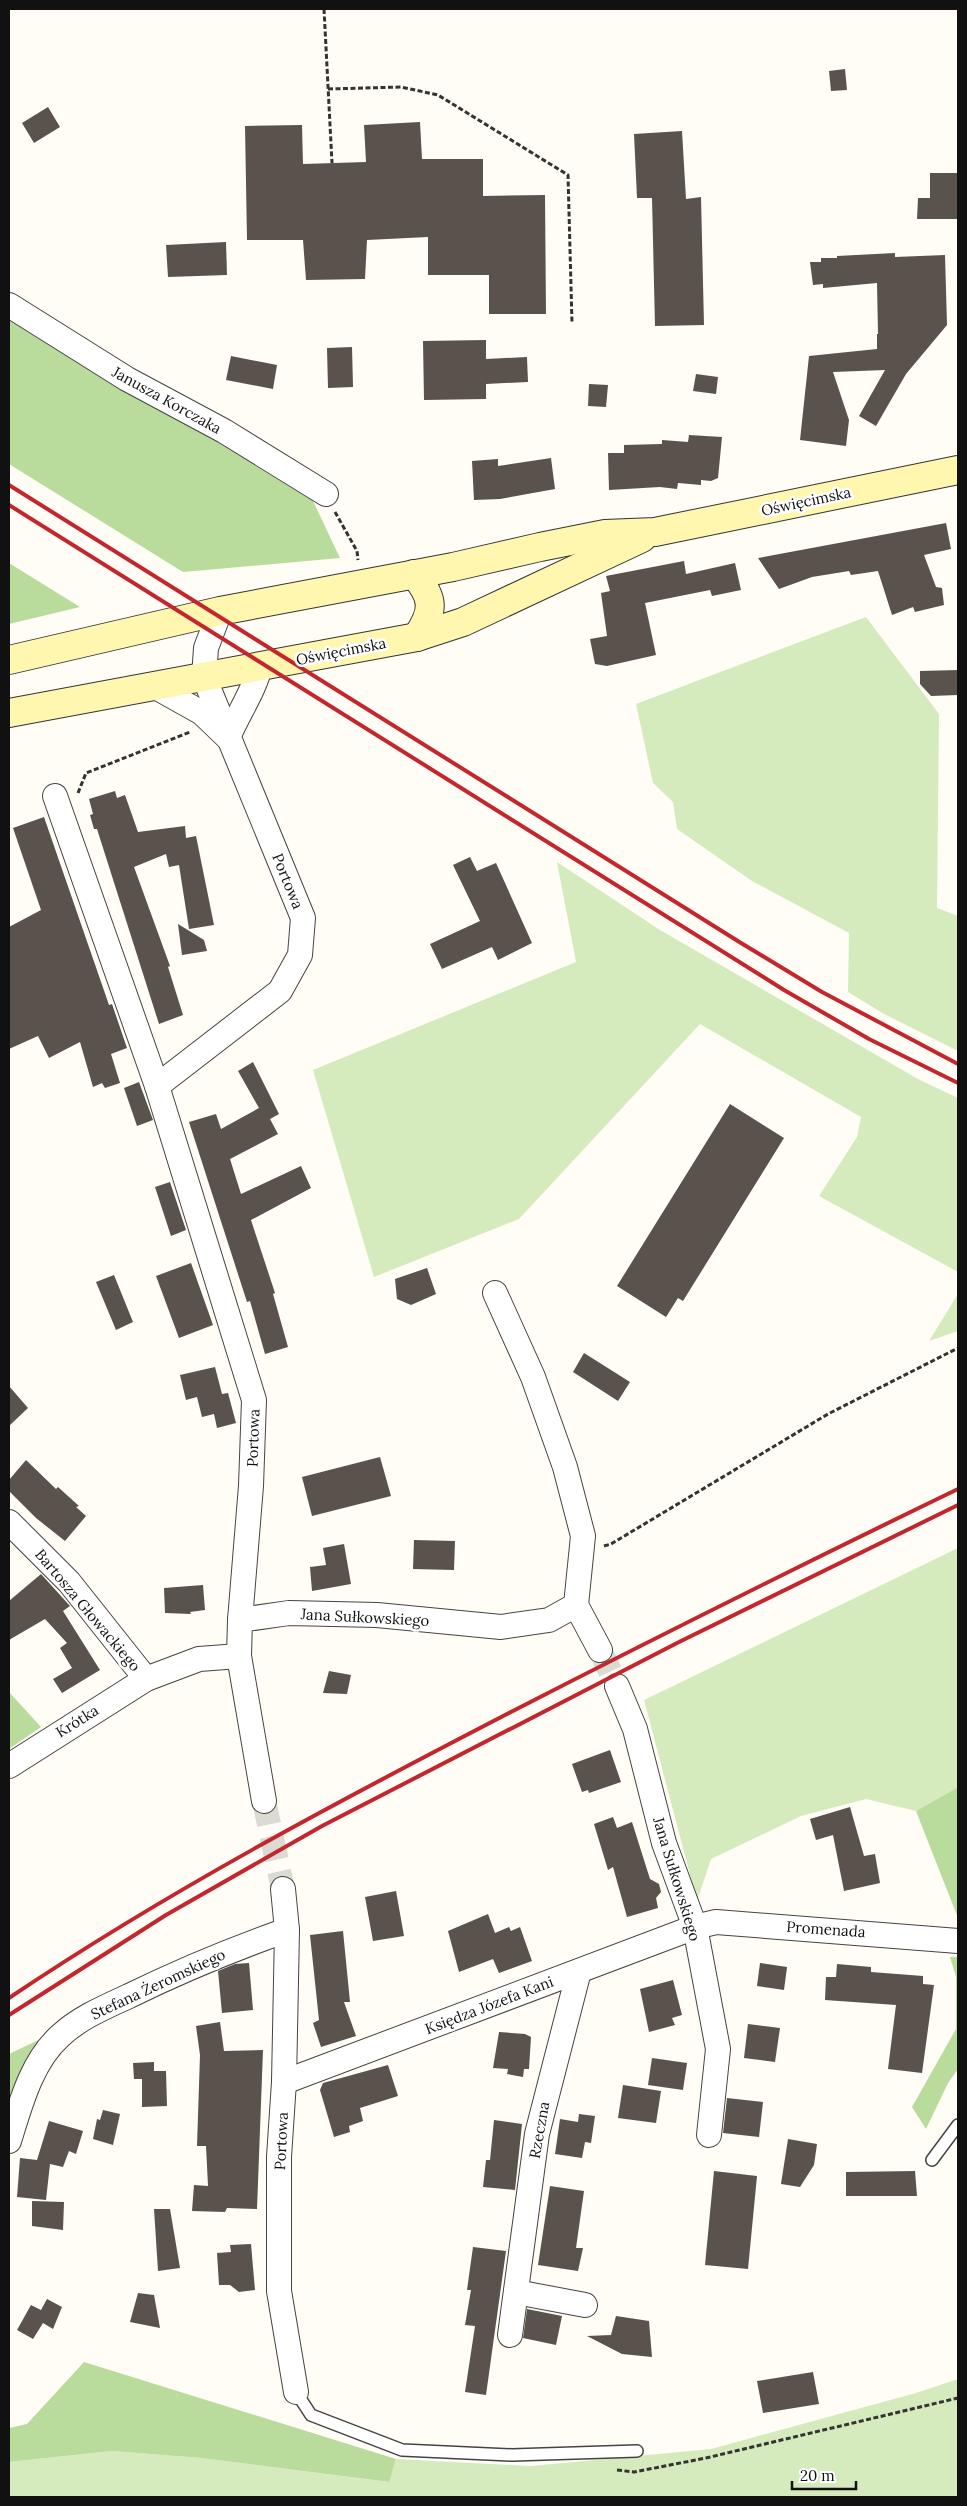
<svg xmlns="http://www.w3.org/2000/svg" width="967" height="2506" font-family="Lora,serif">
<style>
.green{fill:#d5ebbd}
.forest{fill:#b9dc9c}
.building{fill:#5a524d}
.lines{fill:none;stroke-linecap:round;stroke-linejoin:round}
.street-tunnel{stroke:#dbdad3;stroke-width:24;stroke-dasharray:24 12;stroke-linecap:butt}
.lane-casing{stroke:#444;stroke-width:14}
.street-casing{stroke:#444;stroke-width:26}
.secondary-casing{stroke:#333;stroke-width:30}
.path{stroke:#333;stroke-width:3;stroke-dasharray:5 2.5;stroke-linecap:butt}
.lane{stroke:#fff;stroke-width:11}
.street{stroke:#fff;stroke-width:24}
.secondary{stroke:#fff6b0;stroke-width:28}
.rail{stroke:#c4262e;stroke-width:4}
.labels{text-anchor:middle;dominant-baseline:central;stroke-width:5;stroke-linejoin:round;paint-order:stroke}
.street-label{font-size:15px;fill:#111;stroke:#fff}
</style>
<rect width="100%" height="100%" fill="#fffdf5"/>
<g class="green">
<path d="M866 617 939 714 937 908 958 916V1051L884 1014 848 992 849 933 752 881 677 829 673 802 653 783 636 704Z"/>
<path d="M557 862 660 930 918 1079 958 1098V1272L819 1196 857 1137 861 1117 700 1024 519 1219 374 1277 313 1070 576 962Z"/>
<path d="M958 1294V1331L929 1341Z"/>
<path d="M958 1548V1787L916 1811 866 1799 801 1816 711 1859 697 1901 644 1700Z"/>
<path d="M958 2379V2497H9V2462L112 2451 201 2458 388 2482 396 2459 531 2466 711 2449 916 2393Z"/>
</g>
<g class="forest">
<path d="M9 313 313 501 340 558 183 572 9 464Z"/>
<path d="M9 563 80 607 9 624Z"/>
<path d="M9 1692 41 1727 9 1749Z"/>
<path d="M958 1787V1918L916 1811Z"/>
<path d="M950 1957H958V2069L948 2083 926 2129 912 2107 956 2029V1977Z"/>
<path d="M47 2036 9 2114V2054Z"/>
<path d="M84 2362 396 2459 389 2482 201 2458 112 2451 9 2462V2428L27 2424Z"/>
</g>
<g class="building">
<path d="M845 69 847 90 831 91 829 71Z"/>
<path d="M48 107 60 127 34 143 22 123Z"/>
<path d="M420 122 422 159H483V196L545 195 546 314H489V275H428V237L367 240 365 279 306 280 303 240H247L245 126 302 125 303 164 366 162 364 125Z"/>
<path d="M682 131 686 199 701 197 704 325 655 326 652 198H637L634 134Z"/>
<path d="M930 173H958V219H917L918 198H930Z"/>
<path d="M226 242 227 275 168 277 166 245Z"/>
<path d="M895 253V257L945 255 947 325 906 374 876 426 859 416 885 370 833 372 849 420 846 446 800 440 809 356 877 349V334H878L877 283 823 288V284L813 285 810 262H821V258H837V256Z"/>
<path d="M486 340V359L527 357 528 382 486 384V399L424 400 423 341Z"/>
<path d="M352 347 353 387 328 388 327 348Z"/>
<path d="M231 356 277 365 273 389 226 380Z"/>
<path d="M696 374 718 377 716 394 693 391Z"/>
<path d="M589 384 608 385 606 407 588 406Z"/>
<path d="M689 435 722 437 718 478 711 481 701 480V485L678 483 677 489 660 487 609 490 608 453H624V445L662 444V440L688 442Z"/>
<path d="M551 458 555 489 500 499 474 500 472 461 498 459V466Z"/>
<path d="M946 523 951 549 924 555 936 587 942 588 944 605 915 612 913 607 892 615 878 571 851 575 849 571 812 577 779 589 758 558Z"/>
<path d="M684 561 686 574 735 563 741 590 712 596 710 590 645 603 656 655 607 666 595 664 590 639 607 636 601 593 610 591 606 576Z"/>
<path d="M958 670V695L931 696 920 684V671Z"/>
<path d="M115 791 117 798 125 795 138 832 185 826 186 838 196 836 214 925 189 929 179 865 169 867 166 854 134 867 170 966 168 967 183 1015 159 1024 97 829H94L90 815 93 814 89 799Z"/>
<path d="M44 817 109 1005 112 1004 127 1048 111 1054 120 1083 105 1088 102 1083 93 1087 80 1042 49 1058 38 1036 9 1049V927L41 910 13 828Z"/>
<path d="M470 857 477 871 496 863 532 943 498 960 492 947 442 969 430 944 480 921 453 865Z"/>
<path d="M178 924 204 940 207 951 182 955Z"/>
<path d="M253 1062 279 1114 270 1119 278 1134 230 1159 241 1194 301 1166 311 1188 251 1220 275 1293 273 1294 288 1347 265 1354 250 1301 247 1302 189 1122 216 1114 221 1129 259 1108 238 1071Z"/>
<path d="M139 1082 153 1120 137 1126 124 1088Z"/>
<path d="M730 1104 784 1138 683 1301 678 1298 666 1317 617 1286Z"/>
<path d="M170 1182 186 1230 171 1236 155 1187Z"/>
<path d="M191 1263 213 1325 179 1338 156 1276Z"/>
<path d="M427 1268 436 1294 411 1305 397 1299 395 1279Z"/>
<path d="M114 1275 133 1322 116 1330 96 1282Z"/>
<path d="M584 1353 630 1382 618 1401 573 1372Z"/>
<path d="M215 1367 222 1394 228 1393 236 1423 217 1428 214 1414 202 1417 197 1397 186 1400 180 1375Z"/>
<path d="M9 1386 28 1408 9 1426Z"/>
<path d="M380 1457 391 1496 312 1516 302 1477Z"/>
<path d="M26 1460 56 1489 58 1487 79 1506 76 1507 86 1516 65 1541 36 1518 9 1491V1480Z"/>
<path d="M414 1540 455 1541 454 1570 413 1569Z"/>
<path d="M344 1544 351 1584 312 1591 310 1567 326 1565 323 1548Z"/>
<path d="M41 1574 70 1606 63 1611 100 1670 62 1693 53 1679 72 1668 60 1648 67 1643 45 1619 9 1640V1601Z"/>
<path d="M203 1585 205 1610 190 1612 191 1614 165 1613 164 1588Z"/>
<path d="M329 1671 351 1675 347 1694 323 1693Z"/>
<path d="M610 1750 621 1782 589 1793 588 1790 582 1792 572 1764Z"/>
<path d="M850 1807 864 1856 875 1854 880 1883 844 1891 833 1835 816 1840 810 1819Z"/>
<path d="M613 1817 617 1828 632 1822 650 1879 659 1884 661 1892 656 1898 658 1908 627 1917 613 1867 608 1870 594 1824Z"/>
<path d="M396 1891 404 1936 373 1941 365 1897Z"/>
<path d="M488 1914 495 1933 509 1927 511 1931 520 1927 532 1961 499 1973 493 1959 459 1972 448 1931Z"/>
<path d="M343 1931 350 2002H344L356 2036 321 2047 313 2023 319 2020 310 1935Z"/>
<path d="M249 1963 253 2010 222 2013 218 1971 235 1964Z"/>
<path d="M760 1963 787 1967 784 1990 757 1986Z"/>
<path d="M837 1964 871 1967V1972L923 1976V1984L934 1985 922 2073 888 2069 896 2005 825 2000 826 1977H836Z"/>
<path d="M673 1980 682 2015 672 2018 675 2025 649 2032 640 1989Z"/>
<path d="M220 2022 224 2051 263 2050 257 2209 227 2208 225 2212 192 2211 194 2185 208 2186 206 2146H197L200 2055 196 2026Z"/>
<path d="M748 2024 780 2028 775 2062 744 2058Z"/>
<path d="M499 2032 525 2034 531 2037 529 2069H524L523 2077 507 2074 508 2069 493 2068Z"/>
<path d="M652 2058 687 2063 683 2090 648 2085Z"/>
<path d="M154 2062V2071H166L167 2106 142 2107V2079H134L133 2063Z"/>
<path d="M388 2065 398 2096 360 2108 363 2121 349 2126 350 2132 334 2137 320 2090 323 2083Z"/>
<path d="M623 2085 661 2091 656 2123 618 2118Z"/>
<path d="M727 2098 763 2102 759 2137 723 2133Z"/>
<path d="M103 2110 120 2114 113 2145 93 2139 97 2119 100 2120Z"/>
<path d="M579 2114 595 2116 591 2143 585 2142 582 2158 555 2154 560 2119 578 2122Z"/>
<path d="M494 2120 522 2124 515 2190 483 2187 486 2160H490Z"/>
<path d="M49 2121 83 2131 76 2154 69 2151 63 2167 50 2164 46 2200 17 2197 20 2158 37 2160Z"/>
<path d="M788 2139 817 2144 814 2165 800 2187 781 2184Z"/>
<path d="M714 2171 757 2176 748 2269 705 2265Z"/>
<path d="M915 2171 917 2196H846V2172Z"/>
<path d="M550 2186 584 2191 576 2248H583L578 2271 538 2265Z"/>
<path d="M32 2201 64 2202 63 2230 32 2226Z"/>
<path d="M154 2209H170L180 2268 158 2271Z"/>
<path d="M251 2244 255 2290 239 2292 230 2285H219L217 2253 231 2252 230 2245Z"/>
<path d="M473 2247 506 2251 486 2395 465 2392 475 2326 465 2325 471 2290H467Z"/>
<path d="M138 2293 154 2295 160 2328 130 2322Z"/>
<path d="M47 2299 62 2307 53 2329 43 2323 33 2339 17 2330 31 2305 41 2310Z"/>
<path d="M527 2309 562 2316 556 2345 523 2338Z"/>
<path d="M616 2316 649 2321 652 2357 622 2354 587 2336 611 2335Z"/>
<path d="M813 2372 819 2404 763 2413 757 2381Z"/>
</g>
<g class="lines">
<g class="street-tunnel">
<path d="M600 1650 617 1686"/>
<path d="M264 1801 283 1889"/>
</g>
<defs>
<g id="lane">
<path d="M932 2160 958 2125"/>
<path d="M296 2392 311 2415 402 2450 512 2455 637 2451"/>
</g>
<g id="street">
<path d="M9 305 127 379 224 431 326 494"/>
<path d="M220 611 206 648 204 677 303 918 300 955 280 991 157 1086 254 1400 251 1486 240 1620 239 1656 264 1801"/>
<path d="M152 685 202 713 228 738C237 715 255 690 260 666"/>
<path d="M55 796 157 1086"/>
<path d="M495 1293 533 1377 565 1467 583 1536 576 1605 600 1650"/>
<path d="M9 1522 69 1582 146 1679"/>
<path d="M240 1620 289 1613 377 1615 501 1627 549 1620 576 1605"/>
<path d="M617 1686 635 1729 664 1843 695 1927 718 2049 709 2135"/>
<path d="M9 1766 146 1679 199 1659 239 1656"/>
<path d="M283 1889 287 1930 284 2082 279 2157V2291L296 2392"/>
<path d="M284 2082 695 1927 716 1922 958 1941"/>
<path d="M9 2141C20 2106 31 2062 60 2036 79 2018 105 2007 129 1996 180 1971 233 1949 287 1930"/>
<path d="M516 2292 585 2305"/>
<path d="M510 2335 537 2134 579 1971"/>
</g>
<g id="secondary">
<path d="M414 574C434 598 435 610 417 637"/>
<path d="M9 660 220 611 453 567 540 547 605 534 655 532 958 470"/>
<path d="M9 713 417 637 463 622 642 538"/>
</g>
</defs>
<use href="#lane" class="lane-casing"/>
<use href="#street" class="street-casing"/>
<use href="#secondary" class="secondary-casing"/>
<g class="path">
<path d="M324 9 332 163"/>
<path d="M328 89 401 87 438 95 568 175 572 323"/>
<path d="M335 512 357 551 358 560"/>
<path d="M78 793 86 773 190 732"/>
<path d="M604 1546 611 1544 828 1414 958 1348"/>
<path d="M617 2470 634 2472 706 2458 958 2398"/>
</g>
<use href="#lane" class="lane"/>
<use href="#street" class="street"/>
<use href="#secondary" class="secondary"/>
<g class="rail">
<path d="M9 485 741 943 822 992 958 1064"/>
<path d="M9 505 784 990 869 1039 958 1083"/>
<path d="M9 1998C168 1891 337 1802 507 1714 657 1637 807 1562 958 1489"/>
<path d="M9 2015 166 1915 322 1826 679 1642 958 1505"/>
</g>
</g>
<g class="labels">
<g class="street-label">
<text transform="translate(167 400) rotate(29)">Janusza Korczaka</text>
<text transform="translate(806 501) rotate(-12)">Oświęcimska</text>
<text transform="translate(341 651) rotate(-11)">Oświęcimska</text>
<text transform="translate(288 881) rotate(68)">Portowa</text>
<text transform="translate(253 1438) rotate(-88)">Portowa</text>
<text transform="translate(88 1610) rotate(50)">Bartosza Głowackiego</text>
<text transform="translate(365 1617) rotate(3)">Jana Sułkowskiego</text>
<text transform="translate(77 1721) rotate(-32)">Krótka</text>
<text transform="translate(677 1879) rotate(73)">Jana Sułkowskiego</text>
<text transform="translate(826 1929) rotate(4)">Promenada</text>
<text transform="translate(158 1984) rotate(-25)">Stefana Żeromskiego</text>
<text transform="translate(489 2005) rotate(-21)">Księdza Józefa Kani</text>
<text transform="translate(539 2130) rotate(-80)">Rzeczna</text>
<text transform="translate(281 2141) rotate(-87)">Portowa</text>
</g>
</g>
<rect width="967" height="2506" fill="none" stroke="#111111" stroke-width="20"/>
<path d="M792 2481v8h64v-8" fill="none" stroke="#111111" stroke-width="2.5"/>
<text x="800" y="2481" font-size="15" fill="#111111" stroke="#ffffff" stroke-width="4" paint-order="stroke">20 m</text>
</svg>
